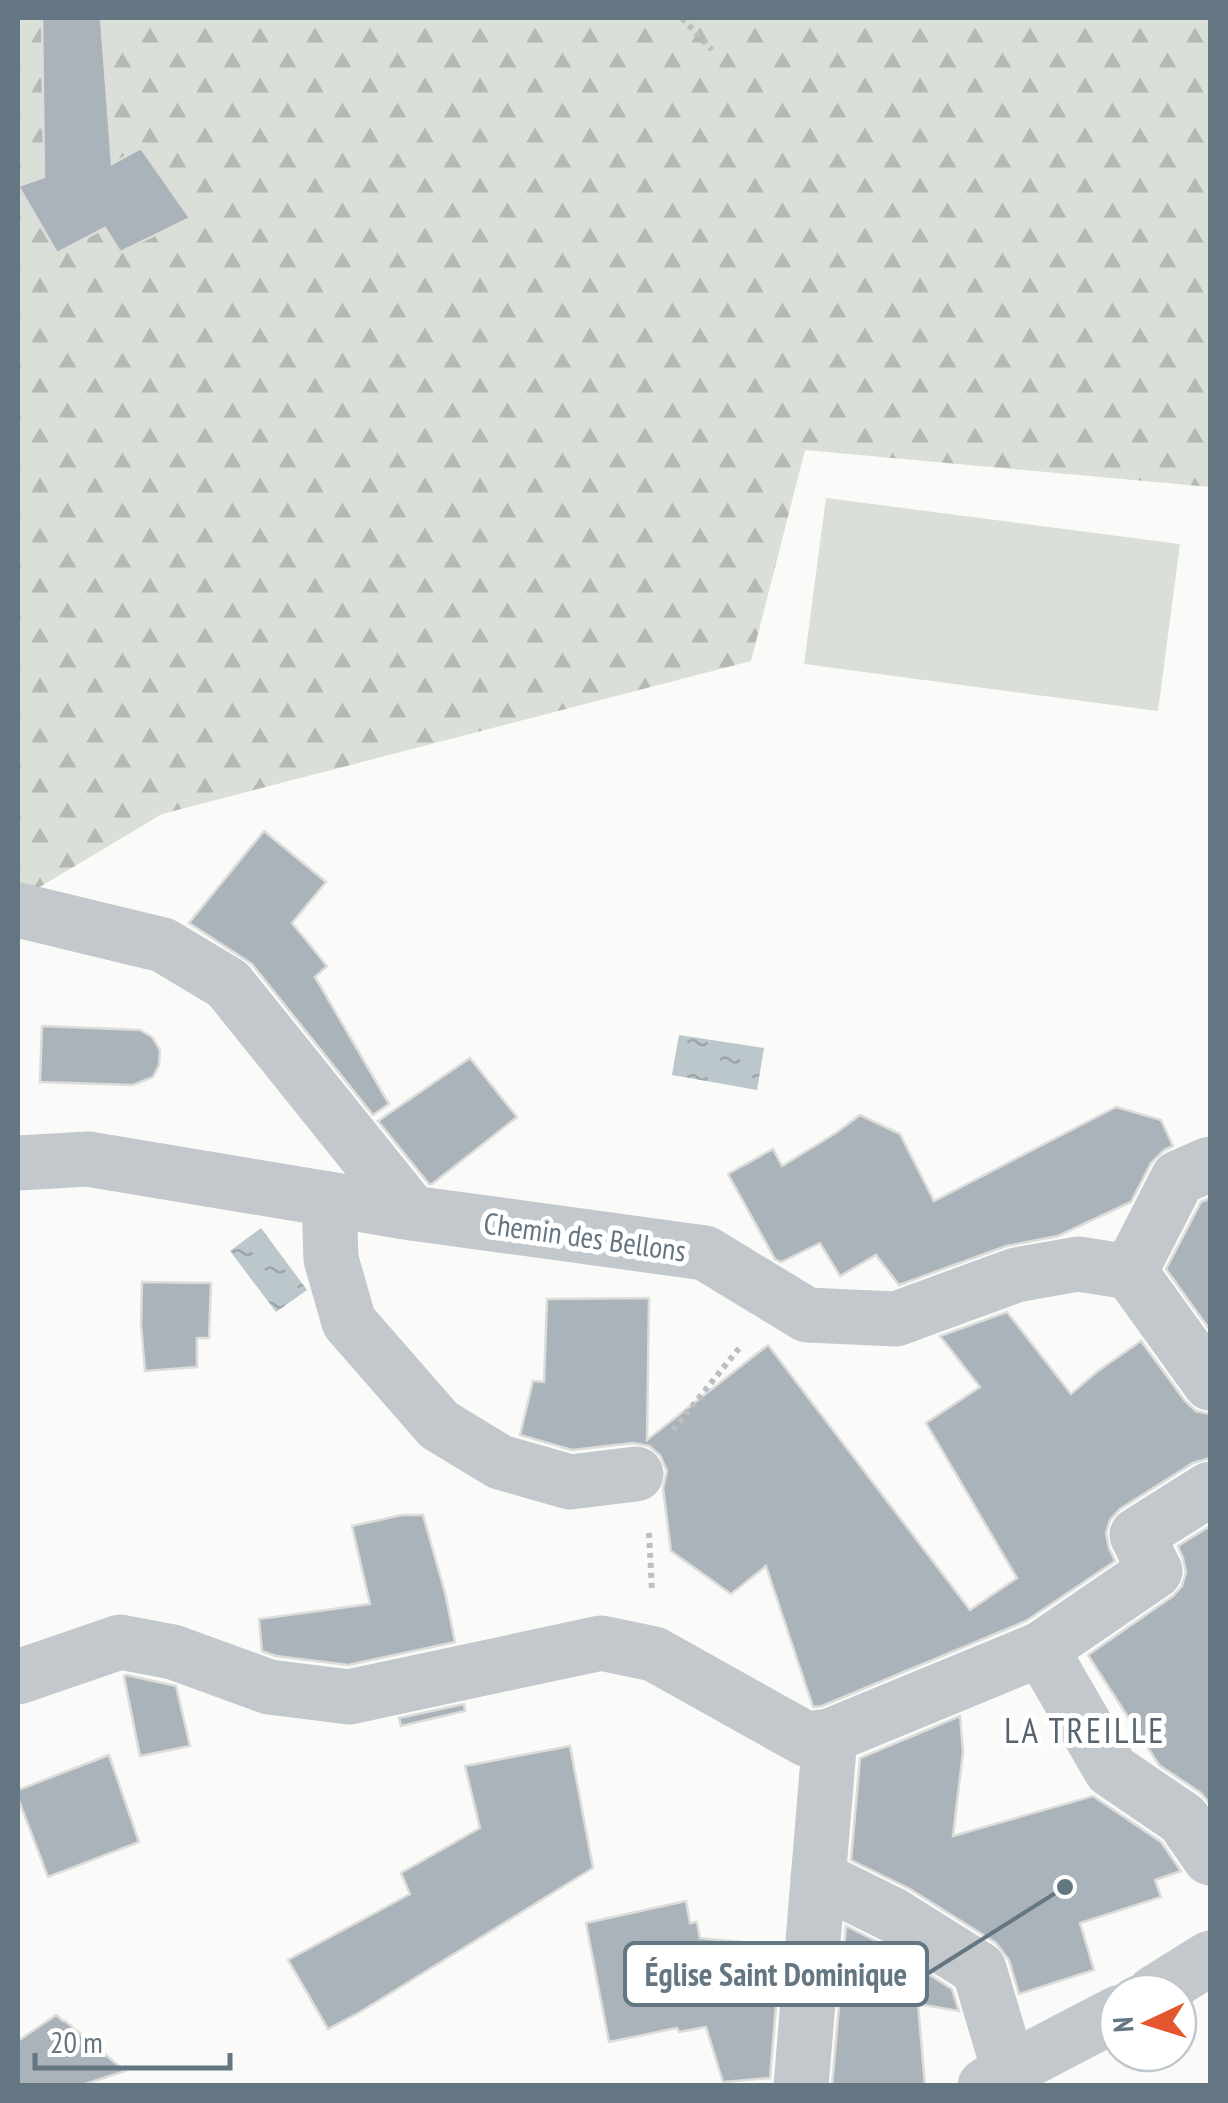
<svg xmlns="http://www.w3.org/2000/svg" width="1228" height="2103" font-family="'PT Sans Narrow',sans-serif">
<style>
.forest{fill:url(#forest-firs)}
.garden{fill:#dadfd7}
.water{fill:url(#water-ripples)}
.building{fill:#aab3b9;stroke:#dcdcda;stroke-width:2.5}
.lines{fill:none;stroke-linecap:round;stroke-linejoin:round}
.path{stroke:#bbbfc2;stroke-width:6;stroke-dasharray:5 5;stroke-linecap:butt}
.street{stroke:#c3c8cc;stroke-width:55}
.labels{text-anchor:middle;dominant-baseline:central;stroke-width:10;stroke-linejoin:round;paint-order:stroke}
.street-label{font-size:30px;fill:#657683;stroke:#fff}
.quarter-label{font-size:35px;letter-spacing:2.5px;fill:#57646e;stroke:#fff}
.leader{fill:none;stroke:#657683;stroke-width:4}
.callout-dot{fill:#657683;stroke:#fff;stroke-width:4}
.callout{fill:#fff;stroke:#657683;stroke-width:4}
.callout-label{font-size:32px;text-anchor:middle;font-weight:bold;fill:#657683}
</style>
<defs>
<pattern id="forest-firs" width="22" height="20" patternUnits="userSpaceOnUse" patternTransform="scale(2.5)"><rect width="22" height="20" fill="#dadfd7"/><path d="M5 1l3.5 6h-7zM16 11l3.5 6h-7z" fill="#b4b9b4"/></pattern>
<pattern id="water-ripples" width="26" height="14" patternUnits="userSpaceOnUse" patternTransform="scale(2.5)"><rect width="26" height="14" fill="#bbc7cb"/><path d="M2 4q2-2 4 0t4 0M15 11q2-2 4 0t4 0" fill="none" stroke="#9ca6aa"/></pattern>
</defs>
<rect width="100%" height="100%" fill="#fafaf8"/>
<path class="forest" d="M18 18H1210V487L805 450 751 661 162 814 18 900Z"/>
<path class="garden" d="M826 498 1180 544 1158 711 804 664Z"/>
<g class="water">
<path d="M679 1035 764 1048 757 1090 672 1075Z"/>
<path d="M261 1228 307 1290 276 1312 230 1251Z"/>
</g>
<g class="building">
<path d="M42 18H101L112 164 141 148 190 218 120 252 105 228 57 253 18 186 44 177Z"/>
<path d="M264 831 326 882 292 923 327 966 315 977 389 1104 373 1115 252 964 189 923Z"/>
<path d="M42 1026 140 1030 152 1037 160 1050 159 1065 153 1077 133 1085 40 1082Z"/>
<path d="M470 1058 517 1117 432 1184H429L378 1121Z"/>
<path d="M1116 1107 1161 1120 1173 1146 1164 1150 1151 1163 1131 1202 1058 1236 1006 1246 899 1285 876 1255 840 1276 820 1243 781 1262 775 1259 728 1174 773 1149 782 1166 836 1133 860 1115 900 1134 934 1201Z"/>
<path d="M1210 1198V1330L1166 1269 1201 1202Z"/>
<path d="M142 1282 211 1283 209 1338H197V1367L145 1371 141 1324Z"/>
<path d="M649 1298 647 1440 768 1345 970 1610 1017 1578 926 1423 980 1387 940 1336 1007 1312 1071 1394 1098 1371 1141 1341 1185 1401 1196 1411 1210 1414V1458L1193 1463 1120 1509 1110 1520 1106 1533 1109 1548 1115 1561 1026 1621 822 1706 813 1707 766 1566 731 1594 671 1551 663 1488 667 1471 660 1455 649 1446 633 1443 572 1450 520 1435 533 1381 544 1382 547 1299Z"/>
<path d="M402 1515H423L445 1593 455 1642 348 1665 276 1656 262 1651 259 1619 370 1604 352 1526Z"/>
<path d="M1210 1526V1804L1201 1793 1159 1765 1088 1655 1173 1596 1182 1586 1186 1572 1183 1558 1178 1546Z"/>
<path d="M126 1675 176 1686 190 1746 140 1756 124 1676Z"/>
<path d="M464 1704 465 1711 401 1726 399 1718Z"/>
<path d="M960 1716 963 1752 953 1836 1093 1796 1161 1842 1181 1871 1155 1880 1161 1897 1080 1923 1094 1970 1019 1994 1009 1960 996 1943 910 1889 851 1860 860 1758Z"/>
<path d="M570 1746 593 1868 360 2012 328 2029 288 1960 410 1894 401 1873 480 1828 465 1766Z"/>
<path d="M109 1755 139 1842 48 1877 18 1798V1790Z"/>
<path d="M686 1901 690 1923 697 1922 700 1938 781 1946 770 2078 723 2082 706 2027 679 2032 677 2028 609 2042 586 1923Z"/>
<path d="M846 1926 878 1942 952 1989 959 2011 918 2004 925 2086H832Z"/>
<path d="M56 2015 63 2021H65L125 2071 79 2086H18V2041Z"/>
</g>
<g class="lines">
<g class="path">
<path d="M682 18 712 50"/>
<path d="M673 1430 740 1347"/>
<path d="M649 1533 652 1591"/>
</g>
<g class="street">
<path d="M18 910 163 945 228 984 412 1213"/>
<path d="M18 1163 88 1159 412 1213 705 1253 807 1315 896 1319 1016 1275 1078 1264 1130 1272"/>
<path d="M329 1199 331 1259 349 1322 439 1425 500 1462 570 1482 636 1474"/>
<path d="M1130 1272 1178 1178 1210 1164"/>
<path d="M1130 1272 1210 1383"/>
<path d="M1041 1649 1155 1571 1137 1535 1210 1489"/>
<path d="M18 1677 120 1642 173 1652 269 1687 349 1697 601 1643 654 1654 806 1739 830 1736 801 2086"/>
<path d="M830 1736 1041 1649 1111 1770 1183 1819 1210 1858"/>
<path d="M818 1878 893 1915 979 1969 1009 2070"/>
<path d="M1154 1993 1210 1958"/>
<path d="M985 2086 1009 2070 1118 2013"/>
</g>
</g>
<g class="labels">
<g class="street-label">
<text transform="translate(585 1236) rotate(8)">Chemin des Bellons</text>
</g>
<g class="quarter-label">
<text x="1085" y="1730">LA TREILLE</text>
</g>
</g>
<path class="leader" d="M1065 1887L927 1974"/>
<circle class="callout-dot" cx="1065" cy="1887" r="10"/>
<rect class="callout" x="625" y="1943" width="302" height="62" rx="10"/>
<g class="callout-label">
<text x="776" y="1986">Église Saint Dominique</text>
</g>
<rect width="1228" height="2103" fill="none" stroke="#657683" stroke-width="40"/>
<g transform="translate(1148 2023) rotate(266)"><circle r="48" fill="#ffffff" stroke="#c1c8cd" stroke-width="2.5"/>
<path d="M0-8L18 38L0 25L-18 38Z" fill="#e4572e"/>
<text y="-15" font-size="28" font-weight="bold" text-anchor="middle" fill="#657683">N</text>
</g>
<path d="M35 2053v15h195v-15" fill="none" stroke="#657683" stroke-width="5"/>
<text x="50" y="2053" font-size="30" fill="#657683" stroke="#ffffff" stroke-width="8" paint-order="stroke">20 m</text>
</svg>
